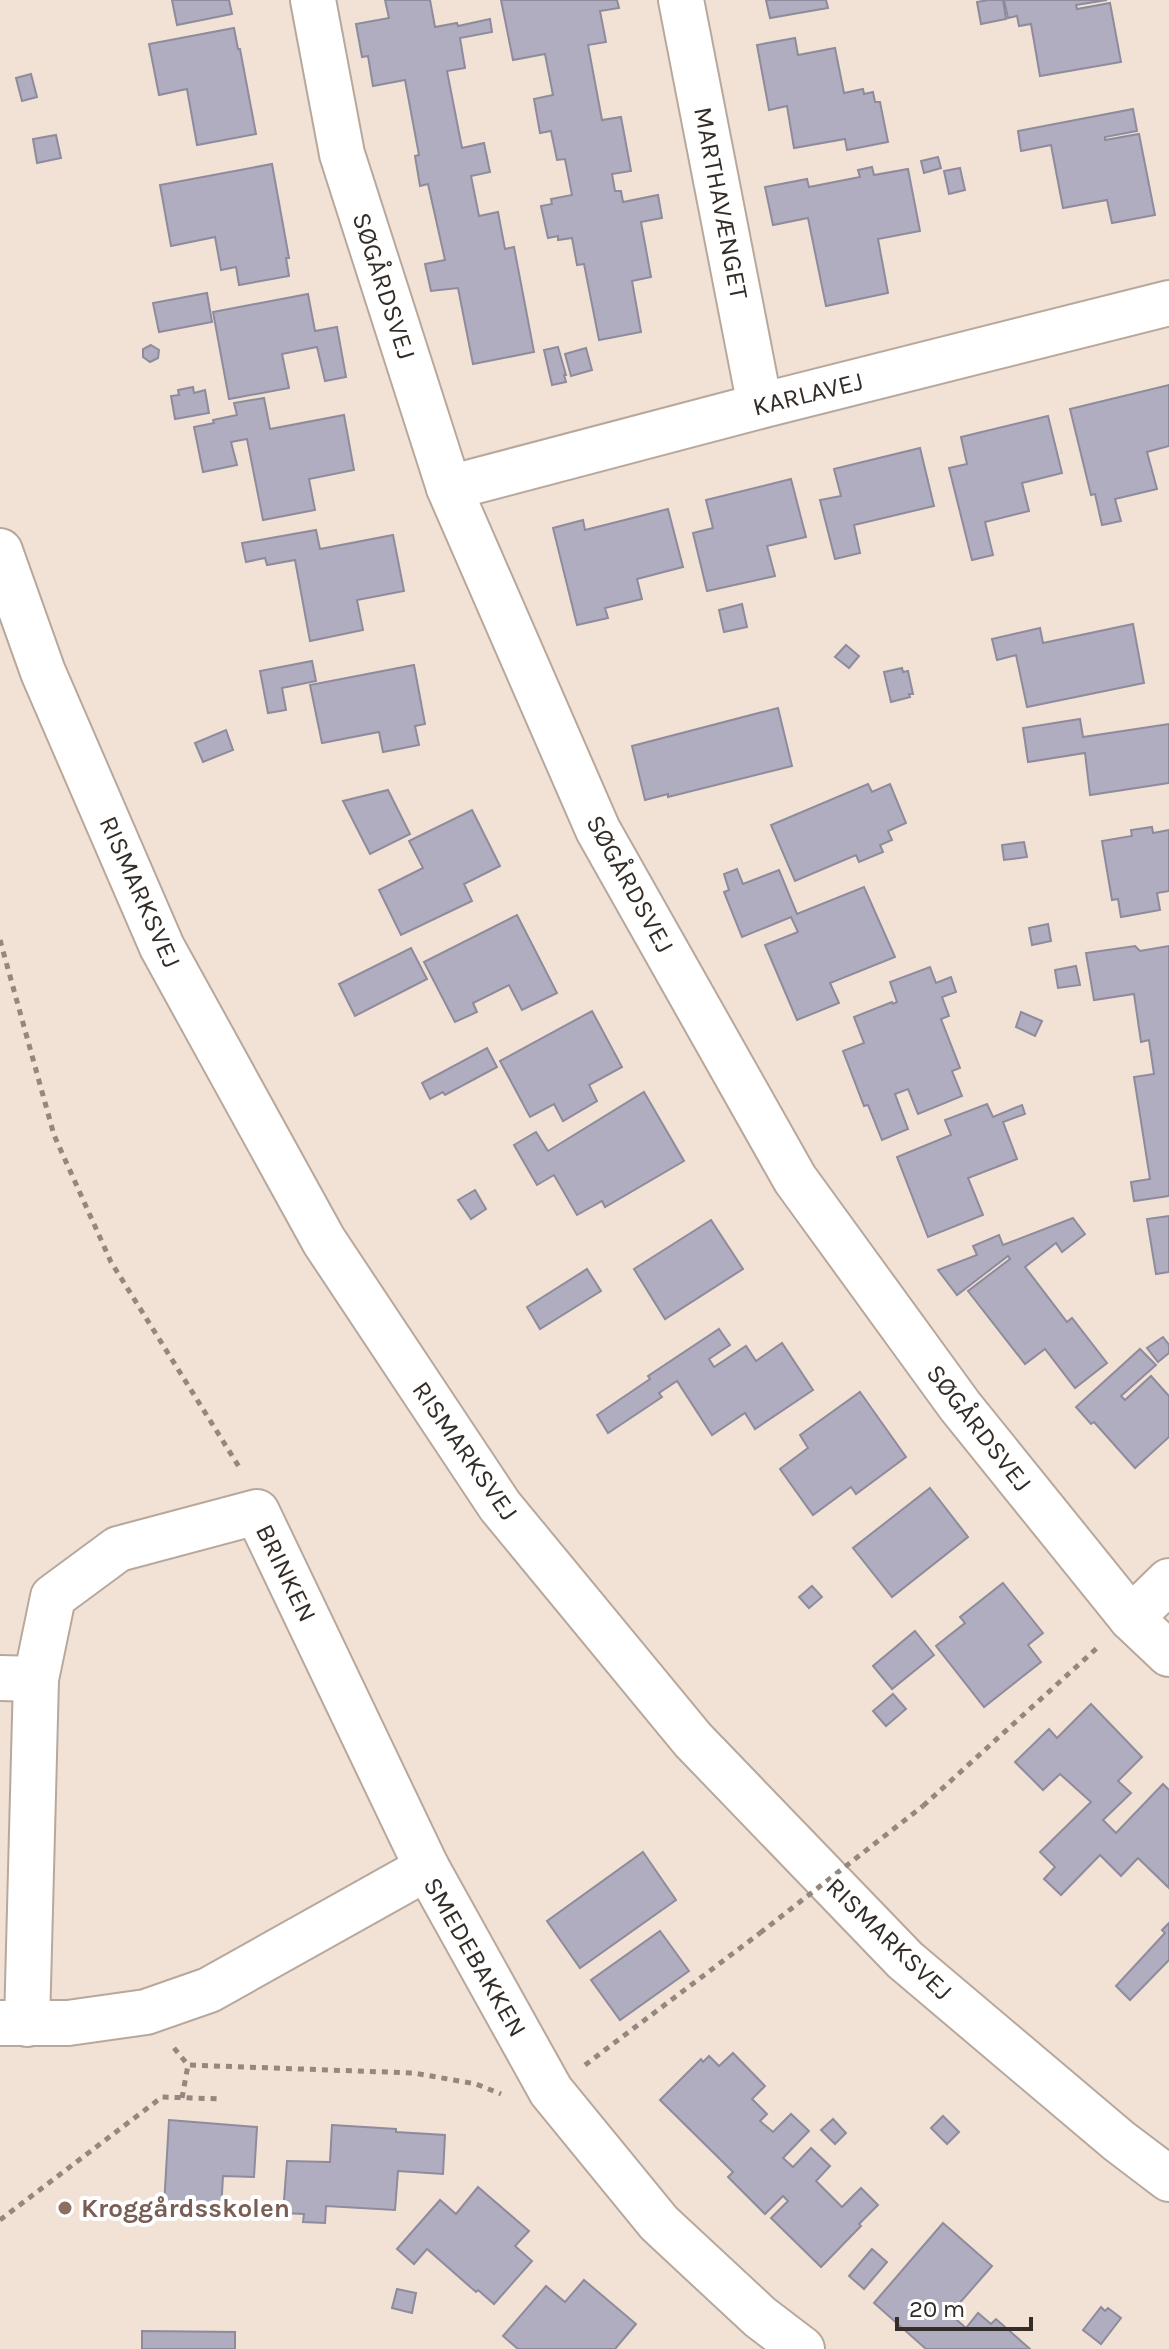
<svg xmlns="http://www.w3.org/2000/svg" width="1169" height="2349" font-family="Karla,sans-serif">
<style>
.building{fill:#afadbf;stroke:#8d8b9c;stroke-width:2}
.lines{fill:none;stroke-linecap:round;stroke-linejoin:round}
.minor-casing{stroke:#b8a89c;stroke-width:48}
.major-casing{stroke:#b8a89c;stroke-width:48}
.path{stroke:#93877e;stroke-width:5;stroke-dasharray:6 6;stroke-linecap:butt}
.minor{stroke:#fff;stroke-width:44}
.major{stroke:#fff;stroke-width:44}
.path-bridge{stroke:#93877e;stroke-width:5;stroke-dasharray:6 6;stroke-linecap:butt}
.education-dot{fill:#8d6e63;stroke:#fff;stroke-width:3}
.labels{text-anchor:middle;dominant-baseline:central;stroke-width:8;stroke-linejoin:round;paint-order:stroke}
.street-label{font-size:26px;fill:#332c27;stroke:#fff}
.education-label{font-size:26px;font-weight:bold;fill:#785e54;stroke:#fff;text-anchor:start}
</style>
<rect width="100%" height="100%" fill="#f2e1d5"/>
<g class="building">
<path d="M172 0H229L232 14 177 25Z"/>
<path d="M385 0H430L435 27 457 23 458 26 490 19 492 32 460 38 465 68 447 71 462 148 484 143 490 172 471 176 479 216 498 212 505 249 514 247 534 352 473 364 458 288 431 291 425 264 445 260 428 184 420 186 415 156 419 155 405 80 373 86 368 56 362 57 356 24 389 18Z"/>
<path d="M501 0H617L619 8 600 11 606 42 588 45 602 120 621 117 631 171 612 174 615 191H621L623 202 658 195 662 218 641 222 651 277 632 281 641 332 599 340 584 264 577 265 572 238 558 240V236L548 238 541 206 552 204 551 199 572 195 565 159 557 160 551 131 540 133 534 99 553 95 545 54 513 60Z"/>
<path d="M766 0H826L828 8 770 18Z"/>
<path d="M988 0H1003L1006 19 981 24 977 2Z"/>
<path d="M1004 0H1107L1076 5 1077 9 1110 3 1121 62 1040 76 1031 24 1019 26 1017 16 1008 18Z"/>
<path d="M234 28 238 49H240L256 134 197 145 187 89 159 95 149 44Z"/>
<path d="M795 38 798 55 835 48 844 93 863 89 864 94 873 92 875 102H880L888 142 847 150 845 139 794 148 787 106 769 110 757 45Z"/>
<path d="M31 74 37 97 22 101 16 78Z"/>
<path d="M1133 109 1137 131 1105 137V140L1139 134 1155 215 1112 223 1107 200 1063 208 1051 145 1021 151 1018 131Z"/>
<path d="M56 135 61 158 37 163 33 139Z"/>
<path d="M938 157 941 168 924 173 921 161Z"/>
<path d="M272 164 289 258H286L289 276 239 285 236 267 221 270 215 237 171 246 160 185Z"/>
<path d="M872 167 874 175 908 169 920 231 878 239 888 293 826 306 808 218 773 225 765 187 807 179 809 187 860 177 858 170Z"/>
<path d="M960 168 965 190 949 194 944 171Z"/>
<path d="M207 293 212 322 159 332 153 303Z"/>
<path d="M308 294 315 331 337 327 346 377 325 381 317 347 282 354 289 388 229 399 213 312Z"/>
<path d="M151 345 159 350 158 358 150 362 143 357V349Z"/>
<path d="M558 347 566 375H564L566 382 552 385 544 350Z"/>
<path d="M586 348 592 370 571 376 565 354Z"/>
<path d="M1169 385V446L1147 452 1157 489 1115 499 1121 521 1102 525 1095 494 1091 495 1070 409Z"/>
<path d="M193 387 194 393 205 390 209 413 175 419 171 396 179 395 178 390Z"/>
<path d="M264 398 270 429 344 415 354 470 309 479 315 510 263 520 247 439 231 442 237 465 203 472 194 427 214 423 213 420 237 415 234 403Z"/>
<path d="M1048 416 1062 473 1022 483 1029 511 985 522 993 555 972 560 949 468 967 464 961 437Z"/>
<path d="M920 448 934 506 854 525 860 553 835 559 820 500 841 496 834 469Z"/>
<path d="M791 479 806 537 767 546 775 576 707 591 693 533 713 528 706 500Z"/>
<path d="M668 509 683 567 637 579 642 599 605 608 608 618 577 625 553 528 583 520 585 530Z"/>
<path d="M316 530 320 549 393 535 404 591 357 600 363 630 310 641 295 560 267 565 265 558 246 562 242 543Z"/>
<path d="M742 604 747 627 724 632 719 610Z"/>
<path d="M1133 624 1144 683 1027 707 1016 655 997 660 992 639 1040 628 1043 643Z"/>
<path d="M846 645 859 656 849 668 835 657Z"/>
<path d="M312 661 316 681 282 688 286 710 268 713 260 671Z"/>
<path d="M414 665 425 724 415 726 419 745 383 752 379 732 322 743 310 685Z"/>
<path d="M902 668 903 672 908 671 913 694H909L910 697 891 702 884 672Z"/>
<path d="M778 708 792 766 668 797V794L645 800 632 746Z"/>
<path d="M1080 719 1083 737 1169 724V783L1090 795 1085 753 1028 762 1023 728Z"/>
<path d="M226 730 233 750 203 762 195 743Z"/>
<path d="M868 784 872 792 890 784 906 823 888 831 892 840 880 845 883 852 859 862 856 855 795 881 771 825Z"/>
<path d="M388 790 410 834 370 854 343 801Z"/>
<path d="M472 810 500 866 464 884 472 901 401 935 379 890 423 868 409 841Z"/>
<path d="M1152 827 1153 833 1169 830V891L1157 893 1160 910 1121 917 1118 899 1112 900 1102 841 1132 836 1131 830Z"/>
<path d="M1024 842 1027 857 1004 860 1002 845Z"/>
<path d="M737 869 743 884 779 870 797 914 864 887 895 957 830 983 839 1003 797 1020 765 945 798 932 791 917 742 937 724 892 729 890 724 874Z"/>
<path d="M517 915 557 993 522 1010 509 985 473 1003 477 1012 455 1022 424 962Z"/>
<path d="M1048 924 1051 941 1032 945 1029 928Z"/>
<path d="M1135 946 1140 951 1169 946V1196L1134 1201 1131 1182 1150 1179 1134 1077 1154 1074 1149 1040 1141 1042 1134 994 1094 1000 1086 953Z"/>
<path d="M411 948 427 979 355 1016 339 984Z"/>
<path d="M1076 966 1080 985 1058 988 1055 970Z"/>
<path d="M930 967 936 983 951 977 956 992 942 997 949 1016 941 1019 960 1068 952 1071 962 1096 918 1114 908 1089 895 1094 908 1129 882 1140 868 1105 864 1106 843 1051 864 1043 854 1017 892 1002 893 1004 897 1002 890 982Z"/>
<path d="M592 1011 622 1067 589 1085 597 1101 563 1121 554 1104 530 1117 500 1061Z"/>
<path d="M1021 1012 1042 1021 1035 1036 1016 1027Z"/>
<path d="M487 1048 497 1067 445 1095 443 1092 430 1099 422 1083Z"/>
<path d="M644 1092 684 1161 605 1207 602 1201 577 1215 554 1175 537 1185 514 1145 536 1132 548 1151Z"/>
<path d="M987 1104 993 1117 1022 1105 1025 1114 1003 1122 1017 1159 968 1178 983 1215 928 1237 897 1157 951 1135 945 1120Z"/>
<path d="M475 1190 486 1209 471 1219 458 1200Z"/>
<path d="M1169 1216V1272L1156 1274 1147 1219Z"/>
<path d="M1073 1218 1085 1234 1062 1252 1056 1243 1025 1267 1067 1322 1072 1318 1107 1363 1075 1388 1045 1349 1025 1364 968 1291 1010 1259 1008 1256 957 1295 938 1270 977 1255 973 1246 999 1235 1003 1245Z"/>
<path d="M711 1220 743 1269 665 1319 634 1269Z"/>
<path d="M587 1269 601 1291 540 1329 527 1307Z"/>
<path d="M719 1329 730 1345 709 1359 714 1367 746 1346 756 1361 782 1343 813 1390 755 1429 745 1413 712 1435 677 1381 659 1393 662 1397 608 1433 597 1415 650 1379 648 1376Z"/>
<path d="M1163 1337 1169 1345V1353L1158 1362 1147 1348Z"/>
<path d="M1140 1349 1156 1365 1121 1396 1125 1400 1151 1376 1169 1396V1437L1135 1468 1094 1422 1091 1424 1076 1407Z"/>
<path d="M860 1392 906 1457 856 1494 851 1487 813 1515 780 1469 808 1448 800 1435Z"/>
<path d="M930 1488 968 1537 892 1597 853 1548Z"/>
<path d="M1003 1583 1043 1633 1028 1645 1041 1662 984 1707 936 1646 965 1623 960 1617Z"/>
<path d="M812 1586 822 1597 809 1608 799 1597Z"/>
<path d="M915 1631 934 1655 892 1689 873 1666Z"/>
<path d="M893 1694 906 1709 886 1726 873 1711Z"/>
<path d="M1091 1704 1142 1757 1118 1781 1131 1793 1103 1820 1116 1833 1163 1784 1169 1790V1888L1138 1858 1121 1876 1100 1855 1061 1895 1044 1879 1055 1867 1040 1852 1091 1802 1060 1774 1043 1790 1015 1762 1049 1729 1057 1738Z"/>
<path d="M643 1852 676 1900 580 1968 547 1921Z"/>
<path d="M1169 1923V1960L1130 2000 1116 1986 1165 1933 1162 1930Z"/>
<path d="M660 1931 689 1971 620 2020 591 1980Z"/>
<path d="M733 2053 765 2086 752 2099 767 2114 760 2121 773 2132 791 2114 809 2131 783 2158 793 2167 811 2148 830 2166 816 2181 842 2207 861 2188 878 2205 859 2224 861 2226 821 2267 771 2218 788 2201 783 2196 765 2214 728 2177 733 2172 660 2100 701 2059 703 2062 709 2056 719 2066Z"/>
<path d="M943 2116 959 2132 947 2144 931 2128Z"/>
<path d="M833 2119 846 2133 835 2144 821 2130Z"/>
<path d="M169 2120 257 2127 254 2177 223 2176 221 2210 164 2206Z"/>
<path d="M332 2125 396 2129V2132L445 2135 443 2174 398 2171 395 2210 326 2206 325 2223 303 2222 304 2214 283 2213 287 2161 330 2162Z"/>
<path d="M478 2187 529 2231 515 2246 532 2261 494 2304 478 2290 476 2292 427 2249 414 2264 397 2249 440 2200 456 2214Z"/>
<path d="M943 2223 992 2266 950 2314 966 2328 978 2313 991 2324 996 2319 1030 2349H926L874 2303Z"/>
<path d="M872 2249 887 2262 864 2289 849 2276Z"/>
<path d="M584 2280 636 2324 615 2349H518L503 2336 546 2286 565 2302Z"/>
<path d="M397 2289 416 2293 412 2313 392 2308Z"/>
<path d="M1101 2307 1105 2311 1108 2308 1121 2318 1101 2344 1083 2330Z"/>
<path d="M142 2331 235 2332V2349H142Z"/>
</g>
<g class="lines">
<defs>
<g id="minor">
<path d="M313 0 342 154 449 488 598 830 795 1179 960 1406 1131 1618 1169 1654"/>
<path d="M681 0 760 406"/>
<path d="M449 488 760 406 1169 303"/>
<path d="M1131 1618 1169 1581"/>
<path d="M0 1678 36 1679"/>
<path d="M0 2023H68L146 2012 209 1990 427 1868"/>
<path d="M27 2024 36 1679 53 1597 118 1549 257 1512 427 1868 551 2091 659 2223 760 2317 802 2349"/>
</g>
<path id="major" d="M0 551 43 672 162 947 324 1241 500 1506 693 1740 905 1960 1119 2141 1169 2179"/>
</defs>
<use href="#minor" class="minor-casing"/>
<use href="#major" class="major-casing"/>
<g class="path">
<path d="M0 940 54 1135 111 1262 241 1470"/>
<path d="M923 1806 1097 1648"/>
<path d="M174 2048 188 2065 414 2073 476 2084 501 2094"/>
<path d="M585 2065 760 1933"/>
<path d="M182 2098 188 2065"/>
<path d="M0 2220 162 2097 222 2099"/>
</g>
<use href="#minor" class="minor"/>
<use href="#major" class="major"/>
<path class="path-bridge" d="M760 1933 923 1806"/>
</g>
<circle class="education-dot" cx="65" cy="2208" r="8"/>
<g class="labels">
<g class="street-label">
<text transform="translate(721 203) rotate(79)">MARTHAVÆNGET</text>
<text transform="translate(384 286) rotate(72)">SØGÅRDSVEJ</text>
<text transform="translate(808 394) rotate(-14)">KARLAVEJ</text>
<text transform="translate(630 884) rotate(61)">SØGÅRDSVEJ</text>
<text transform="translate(140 892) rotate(66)">RISMARKSVEJ</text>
<text transform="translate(979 1428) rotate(52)">SØGÅRDSVEJ</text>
<text transform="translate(465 1451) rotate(55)">RISMARKSVEJ</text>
<text transform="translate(286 1573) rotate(64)">BRINKEN</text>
<text transform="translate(889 1939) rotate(44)">RISMARKSVEJ</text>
<text transform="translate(475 1957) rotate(60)">SMEDEBAKKEN</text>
</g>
<g class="education-label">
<text x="81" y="2208">Kroggårdsskolen</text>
</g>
</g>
<path d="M897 2317v12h134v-12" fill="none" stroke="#332c27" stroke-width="4"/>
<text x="909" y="2317" font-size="24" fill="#332c27" stroke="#ffffff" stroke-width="6" paint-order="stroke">20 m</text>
</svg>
